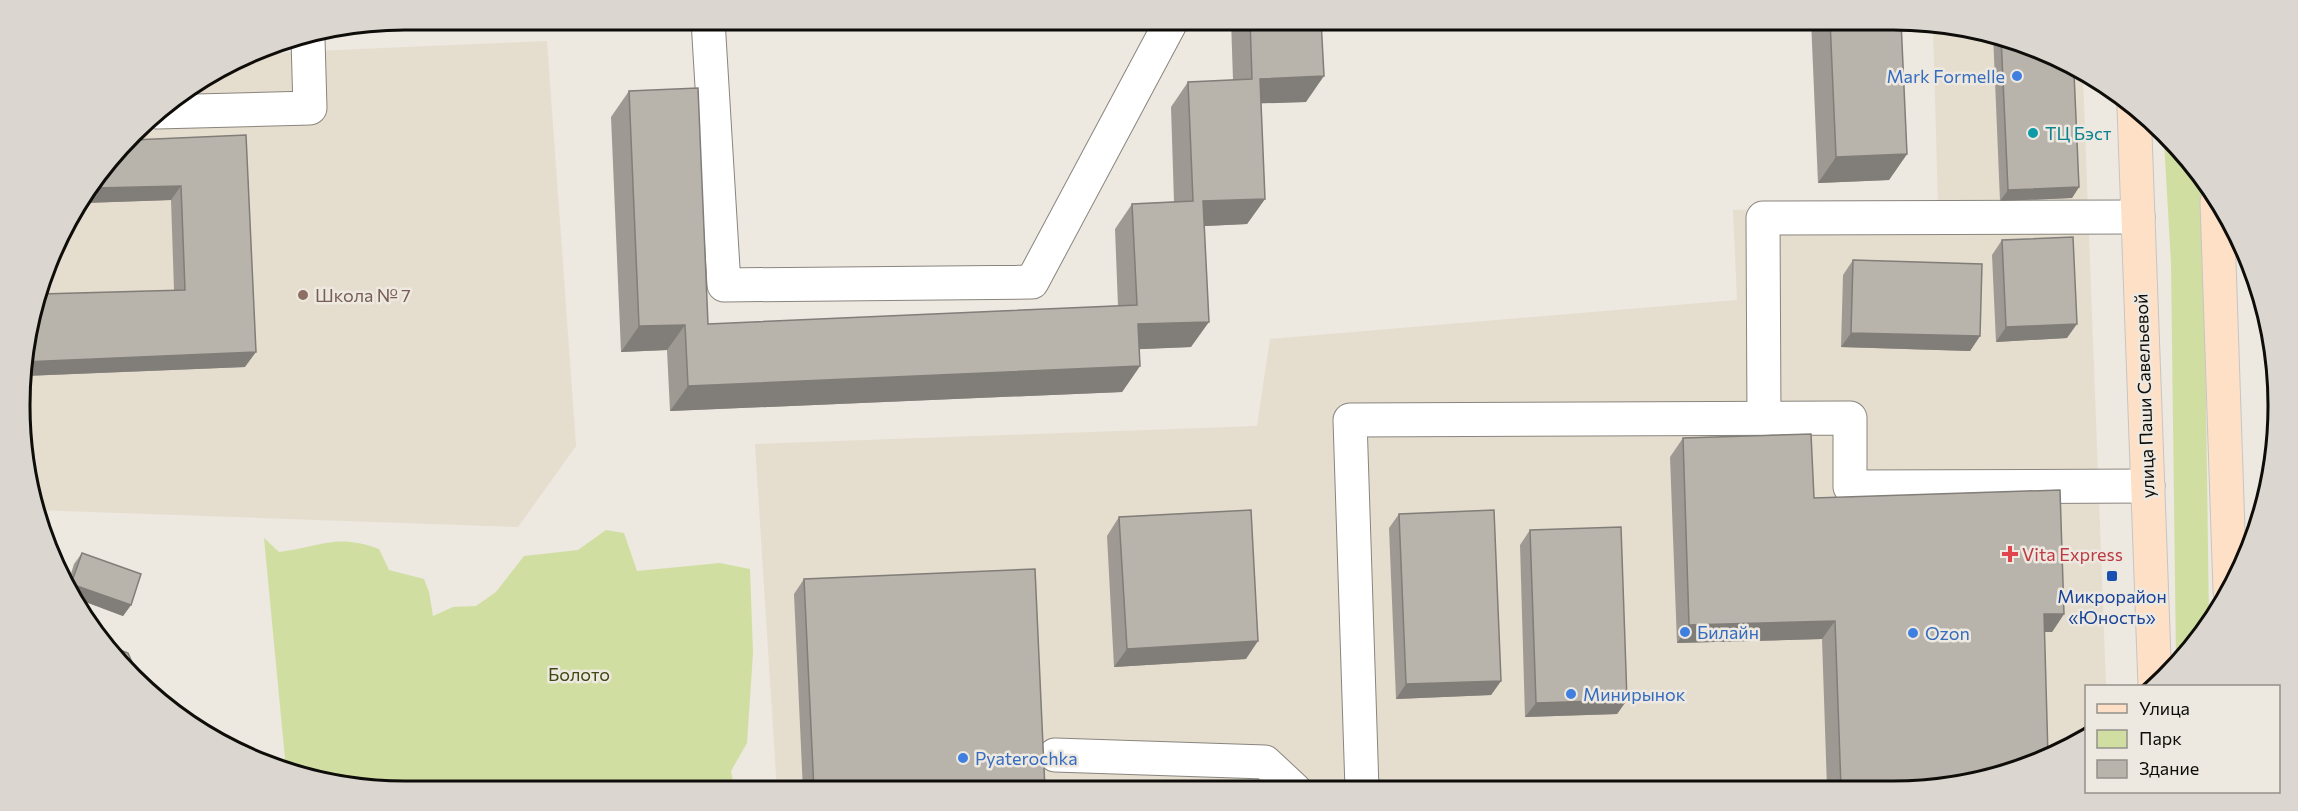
<svg xmlns="http://www.w3.org/2000/svg" width="2298" height="811" font-family="Commissioner,sans-serif">
<style>
.built{fill:#e5ddce}
.green{fill:#d0dfa1}
.lines{fill:none;stroke-linecap:round;stroke-linejoin:round}
.minor-casing{stroke:#89857e;stroke-width:35}
.major-casing{stroke:#c5c5c4;stroke-width:35}
.minor{stroke:#fff;stroke-width:33}
.major{stroke:#fee0c6;stroke-width:33}
.wall{fill:#9e9a93}
.shaded-wall{fill:#817d78}
.building{fill:#b8b3ab;stroke:#817d78;stroke-width:1.5}
.shop-dot{fill:#3f7fe0;stroke:#ede8e0;stroke-width:2}
.culture-dot{fill:#0f9aa8;stroke:#ede8e0;stroke-width:2}
.education-dot{fill:#8d6e63;stroke:#ede8e0;stroke-width:2}
.health-dot{fill:#e0444e;stroke:#ede8e0;stroke-width:2}
.transit-dot{fill:#1a4fb4;stroke:#ede8e0;stroke-width:2}
.labels{text-anchor:middle;dominant-baseline:central;stroke-width:5;stroke-linejoin:round;paint-order:stroke}
.shop-label{font-size:18px;fill:#366cbe;stroke:#ede8e0;text-anchor:start}
.culture-label{font-size:18px;fill:#0d838f;stroke:#ede8e0;text-anchor:start}
.education-label{font-size:18px;fill:#785e54;stroke:#ede8e0;text-anchor:start}
.street-label{font-size:18px;fill:#0e0d0a;stroke:#ede8e0}
.health-label{font-size:18px;fill:#be3a42;stroke:#ede8e0;text-anchor:start}
.transit-label{font-size:18px;fill:#164399;stroke:#ede8e0}
.park-label{font-size:18px;fill:#3e4911;stroke:#ede8e0}
.rim{fill:none;stroke:#0e0d0a;stroke-width:3}
</style>
<rect width="100%" height="100%" fill="#ede8e0"/>
<g class="built">
<path d="M1933 25 1992 33 2083 77 2106 686H2086V736L2063 752 1943 788 777 791 755 444 1257 426 1270 339 1737 300 1733 210 1938 205Z"/>
<path d="M547 41 576 446 518 527 35 510 23 355 59 234 151 116 249 54Z"/>
</g>
<g class="green">
<path d="M2164 141 2203 185 2209 620 2176 661 2171 263Z"/>
<path d="M606 530 624 533 637 571 720 563 750 569 753 653 747 743 731 771 735 791H406L306 778 286 769 264 538 279 552C321 547 336 533 379 549L389 570 424 579 429 592 433 616 453 607 476 606 496 592 524 556 578 550Z"/>
</g>
<g class="lines">
<defs>
<g id="minor">
<path d="M708 20 724 285 1032 282 1172 20"/>
<path d="M156 112 310 108 308 39"/>
<path d="M1764 419 1763 218 2138 217"/>
<path d="M1055 755 1265 762 1295 790"/>
<path d="M1362 789 1350 420 1850 418V487L2148 486"/>
</g>
<g id="major">
<path d="M2134 107 2155 686"/>
<path d="M2217 202 2230 591"/>
</g>
</defs>
<use href="#minor" class="minor-casing"/>
<use href="#major" class="major-casing"/>
<use href="#minor" class="minor"/>
<use href="#major" class="major"/>
</g>
<g class="wall">
<path d="M1015 20H1089L1085 27 1016 30Z"/>
<path d="M1231 20H1321L1306 102 1261 103 1265 199 1247 224 1204 226 1191 347 1139 349 1140 366 1122 392 670 411 667 350 621 352 611 117 629 91 708 324 1118 306 1115 229 1132 204 1174 202 1171 107 1188 82 1233 80Z"/>
<path d="M1811 20H1893L1907 154 1889 180 1818 183Z"/>
<path d="M1993 33 2074 73 2079 187 2072 198 2000 201Z"/>
<path d="M246 135 245 367 24 376 23 355 174 290 171 200 84 203Z"/>
<path d="M2002 240 2067 338 1996 342 1992 255Z"/>
<path d="M1853 260 1980 336 1970 351 1841 347 1843 275Z"/>
<path d="M1683 438 2064 614 2052 632H2044L1943 788H1827L1822 639 1677 643 1670 457Z"/>
<path d="M1399 514 1501 681 1491 695 1396 699 1389 528Z"/>
<path d="M1119 517 1246 659 1114 667 1107 536Z"/>
<path d="M1530 530 1627 700 1617 714 1525 717 1520 545Z"/>
<path d="M82 553 131 605 123 616 75 598 68 583 74 564Z"/>
<path d="M804 579 1045 790 803 791 794 594Z"/>
</g>
<g class="shaded-wall">
<path d="M1089 22 1085 27 1016 30 1019 25Z"/>
<path d="M1324 76 1306 102 1242 104 1260 79Z"/>
<path d="M1907 154 1889 180 1818 183 1836 157Z"/>
<path d="M181 186 171 200 84 203 95 188Z"/>
<path d="M2079 187 2072 198 2000 201 2008 190Z"/>
<path d="M1265 199 1247 224 1185 227 1203 201Z"/>
<path d="M1209 322 1191 347 1120 350 1138 324Z"/>
<path d="M2077 324 2067 338 1996 342 2006 327Z"/>
<path d="M685 325 667 350 621 352 639 326Z"/>
<path d="M1851 333 1980 336 1970 351 1841 347Z"/>
<path d="M256 352 245 367 24 376 23 362Z"/>
<path d="M1140 366 1122 392 670 411 688 386Z"/>
<path d="M71 584 131 605 123 616 75 598 69 586Z"/>
<path d="M2044 614H2064L2052 632H2031Z"/>
<path d="M1835 621 1822 639 1677 643 1689 625Z"/>
<path d="M1258 641 1246 659 1114 667 1127 649Z"/>
<path d="M1501 681 1491 695 1396 699 1406 684Z"/>
<path d="M1627 700 1617 714 1525 717 1536 703Z"/>
</g>
<g class="building">
<path d="M1019 20H1089V22L1019 25Z"/>
<path d="M1250 20H1321L1324 76 1260 79 1265 199 1203 201 1209 322 1138 324 1140 366 688 386 685 325 639 326 629 91 698 88 708 324 1137 305 1132 204 1193 201 1188 82 1252 79Z"/>
<path d="M1830 20H1893L1901 21 1907 154 1836 157Z"/>
<path d="M2001 37 2074 73 2079 187 2008 190Z"/>
<path d="M246 135 256 352 23 362V355L41 294 185 290 181 186 95 188 132 140Z"/>
<path d="M2073 237 2077 324 2006 327 2002 240Z"/>
<path d="M1853 260 1982 264 1980 336 1851 333Z"/>
<path d="M1811 434 1814 498 2060 490 2064 614H2044L2048 756 1946 787 1841 788 1835 621 1689 625 1683 438Z"/>
<path d="M1251 510 1258 641 1127 649 1119 517Z"/>
<path d="M1494 510 1501 681 1406 684 1399 514Z"/>
<path d="M1621 527 1627 700 1536 703 1530 530Z"/>
<path d="M82 553 141 574 131 605 71 584Z"/>
<path d="M1035 569 1045 790 814 791 804 579Z"/>
<path d="M110 646 128 653 135 669V670Z"/>
</g>
<g class="shop-dot">
<circle cx="2017" cy="76" r="6"/>
<circle cx="1685" cy="632" r="6"/>
<circle cx="1913" cy="633" r="6"/>
<circle cx="1571" cy="694" r="6"/>
<circle cx="963" cy="758" r="6"/>
</g>
<circle class="culture-dot" cx="2033" cy="133" r="6"/>
<circle class="education-dot" cx="303" cy="295" r="6"/>
<path class="health-dot" d="M2007 545h6v6h6v6h-6v6h-6v-6h-6v-6h6z"/>
<rect class="transit-dot" x="2106" y="570" width="12" height="12" rx="3"/>
<g class="labels">
<g class="shop-label">
<text x="2005" y="76" text-anchor="end">Mark Formelle</text>
<text x="1697" y="632">Билайн</text>
<text x="1925" y="633">Ozon</text>
<text x="1583" y="694">Минирынок</text>
<text x="975" y="758">Pyaterochka</text>
</g>
<g class="culture-label">
<text x="2045" y="133">ТЦ Бэст</text>
</g>
<g class="education-label">
<text x="315" y="295">Школа № 7</text>
</g>
<g class="street-label">
<text transform="translate(2144 396) rotate(-92)">улица Паши Савельевой</text>
</g>
<g class="health-label">
<text x="2022" y="554">Vita Express</text>
</g>
<g class="transit-label">
<text x="2112" y="596">Микрорайон<tspan x="2112" dy="21">«Юность»</tspan></text>
</g>
<g class="park-label">
<text x="579" y="674">Болото</text>
</g>
</g>
<path d="M0 0H2298V811H0ZM405 30H1893A375 375 0 0 1 2268 405V406A375 375 0 0 1 1893 781H405A375 375 0 0 1 30 406V405A375 375 0 0 1 405 30Z" fill="#dbd6cf" fill-rule="evenodd"/>
<path class="rim" d="M405 30H1893A375 375 0 0 1 2268 405V406A375 375 0 0 1 1893 781H405A375 375 0 0 1 30 406V405A375 375 0 0 1 405 30Z"/>
<rect x="2085" y="685" width="195" height="108" fill="#ede8e0" stroke="#94908a" stroke-width="1.5"/>
<rect x="2097" y="704" width="30" height="9" fill="#fee0c6" stroke="#94908a" stroke-width="1.5"/>
<text x="2139" y="715" font-size="18" fill="#0e0d0a">Улица</text>
<rect x="2097" y="730" width="30" height="18" fill="#d0dfa1" stroke="#94908a" stroke-width="1.5"/>
<text x="2139" y="745" font-size="18" fill="#0e0d0a">Парк</text>
<rect x="2097" y="760" width="30" height="18" fill="#b8b3ab" stroke="#94908a" stroke-width="1.5"/>
<text x="2139" y="775" font-size="18" fill="#0e0d0a">Здание</text>
</svg>
